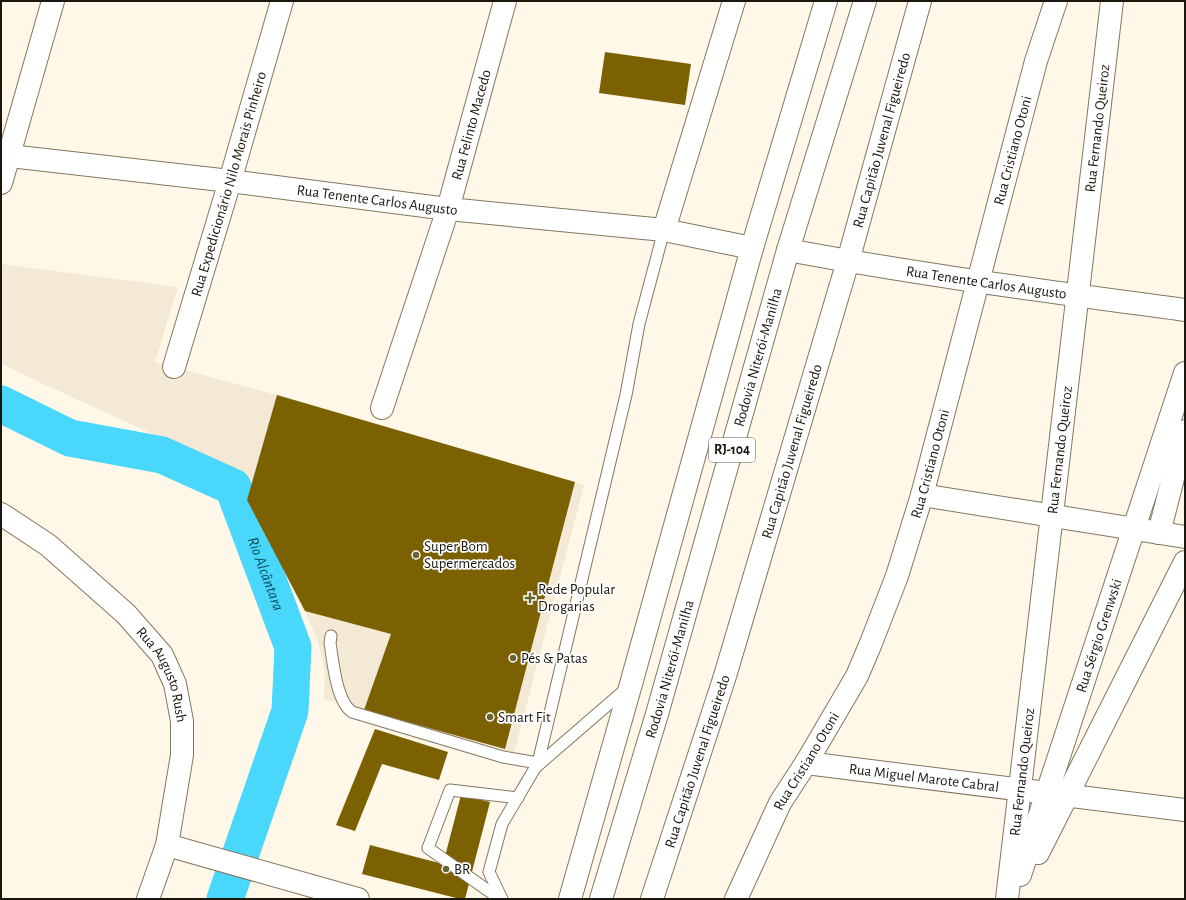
<svg xmlns="http://www.w3.org/2000/svg" width="1186" height="900" font-family="'Alegreya Sans',sans-serif">
<style>
.commercial{fill:#f4e9d5}
.lines{fill:none;stroke-linecap:round;stroke-linejoin:round}
.river{stroke:#49d7fb;stroke-width:37}
.building{fill:#7c6103}
.lane-casing{stroke:#827860;stroke-width:13}
.street-casing{stroke:#827860;stroke-width:24}
.highway-casing{stroke:#827860;stroke-width:24}
.lane{stroke:#fff;stroke-width:11}
.street{stroke:#fff;stroke-width:22}
.highway{stroke:#fff;stroke-width:22}
.poi-dot{fill:#676532;stroke:#fff;stroke-width:1.5}
.labels{text-anchor:middle;dominant-baseline:central;stroke-width:3.5;stroke-linejoin:round;paint-order:stroke}
.shield{fill:#fff;stroke:#5f5d56;stroke-width:1}
.shield-label{font-size:14px;font-weight:bold;fill:#1b170e}
.street-label{font-size:15px;fill:#1b170e;stroke:#fff}
.poi-label{font-size:15px;fill:#1b170e;stroke:#fff;text-anchor:start}
.water-label{font-size:16px;font-style:italic;fill:#0b4958;stroke:#fff}
</style>
<rect width="100%" height="100%" fill="#fff8e8"/>
<path class="commercial" d="M1 264 178 287 155 362 277 395 584 485 514 753 324 699 325 672 318 642 305 611 247 500 229 469 28 377 1 363Z"/>
<g class="lines">
<path class="river" id="s1" d="M1 404 70 438 162 455 233 487 293 647 290 711 225 899"/>
</g>
<g class="building">
<path d="M605 52 691 64 685 105 599 93Z"/>
<path d="M277 395 575 482 505 749 364 710 391 634 305 611 247 500Z"/>
<path d="M375 729 448 752 439 780 382 764 355 831 336 825Z"/>
<path d="M461 795 490 802 465 899H460L362 874 370 845 443 864Z"/>
</g>
<g class="lines">
<defs>
<g id="lane">
<path d="M331 636 330 643C333 661 336 701 352 712L503 757 538 763"/>
<path d="M537 766 626 689"/>
<path d="M500 899 428 848 450 790 518 798"/>
<path d="M502 899 489 872 502 824 538 763 626 395 639 324 664 230"/>
</g>
<g id="street">
<path id="s2" d="M1 155 230 181 448 209 664 230 752 248"/>
<path d="M1 183 53 1"/>
<path d="M664 230 734 1"/>
<path id="s3" d="M788 250C920 275 1053 292 1185 310"/>
<path id="s4" d="M174 367 230 181 282 1"/>
<path id="s5" d="M382 408 448 209 505 1"/>
<path d="M922 495 1185 537"/>
<path id="s6" d="M1 514 48 545 126 614 162 655 175 684 182 721V755L167 845 148 899"/>
<path d="M1159 533 1185 431"/>
<path id="s7" d="M806 763 1185 810"/>
<path d="M167 845 358 899"/>
<path d="M1038 853 1185 562"/>
<path id="s8" d="M1020 875 1185 373"/>
<path id="s9" d="M652 899 725 676 848 261 920 1"/>
<path id="s10" d="M736 899 780 803 806 763 857 676 871 643 897 576 922 495 1036 61 1056 1"/>
<path id="s11" d="M1007 899 1112 1"/>
</g>
<g id="highway">
<path d="M570 899 631 684 752 248 826 1"/>
<path id="s12" d="M601 899 657 714 788 250 865 1"/>
</g>
</defs>
<use href="#lane" class="lane-casing"/>
<use href="#street" class="street-casing"/>
<use href="#highway" class="highway-casing"/>
<use href="#lane" class="lane"/>
<use href="#street" class="street"/>
<use href="#highway" class="highway"/>
</g>
<g class="poi-dot">
<circle cx="416" cy="555" r="4"/>
<path d="M528 592h4v4h4v4h-4v4h-4v-4h-4v-4h4z"/>
<circle cx="513" cy="658" r="4"/>
<circle cx="490" cy="717" r="4"/>
<circle cx="446" cy="869" r="4"/>
</g>
<g class="labels">
<rect class="shield" x="709" y="438" width="46" height="24" rx="3"/>
<g class="shield-label">
<text x="732" y="450">RJ-104</text>
</g>
<g class="street-label">
<text stroke="none"><textPath href="#s5" startOffset="297">Rua Felinto Macedo</textPath></text>
<text stroke="none"><textPath href="#s11" startOffset="776">Rua Fernando Queiroz</textPath></text>
<text stroke="none"><textPath href="#s9" startOffset="793">Rua Capitão Juvenal Figueiredo</textPath></text>
<text stroke="none"><textPath href="#s10" startOffset="803">Rua Cristiano Otoni</textPath></text>
<text stroke="none"><textPath href="#s4" startOffset="191">Rua Expedicionário Nilo Morais Pinheiro</textPath></text>
<text stroke="none"><textPath href="#s2" startOffset="379">Rua Tenente Carlos Augusto</textPath></text>
<text stroke="none"><textPath href="#s3" startOffset="201">Rua Tenente Carlos Augusto</textPath></text>
<text stroke="none"><textPath href="#s12" startOffset="564">Rodovia Niterói-Manilha</textPath></text>
<text stroke="none"><textPath href="#s11" startOffset="452">Rua Fernando Queiroz</textPath></text>
<text stroke="none"><textPath href="#s9" startOffset="469">Rua Capitão Juvenal Figueiredo</textPath></text>
<text stroke="none"><textPath href="#s10" startOffset="479">Rua Cristiano Otoni</textPath></text>
<text stroke="none"><textPath href="#s8" startOffset="252">Rua Sérgio Grenwski</textPath></text>
<text stroke="none"><textPath href="#s12" startOffset="240">Rodovia Niterói-Manilha</textPath></text>
<text stroke="none"><textPath href="#s6" startOffset="233">Rua Augusto Rush</textPath></text>
<text stroke="none"><textPath href="#s9" startOffset="145">Rua Capitão Juvenal Figueiredo</textPath></text>
<text stroke="none"><textPath href="#s10" startOffset="155">Rua Cristiano Otoni</textPath></text>
<text stroke="none"><textPath href="#s11" startOffset="128">Rua Fernando Queiroz</textPath></text>
<text stroke="none"><textPath href="#s7" startOffset="119">Rua Miguel Marote Cabral</textPath></text>
</g>
<g class="poi-label">
<text x="424" y="546">Super Bom<tspan x="424" dy="17">Supermercados</tspan></text>
<text x="538" y="589">Rede Popular<tspan x="538" dy="17">Drogarias</tspan></text>
<text x="521" y="658">Pés &amp; Patas</text>
<text x="498" y="717">Smart Fit</text>
<text x="454" y="869">BR</text>
</g>
<g class="water-label">
<text stroke="none"><textPath href="#s1" startOffset="341">Rio Alcântara</textPath></text>
</g>
</g>
<rect width="1186" height="900" fill="none" stroke="#1b170e" stroke-width="4"/>
</svg>
